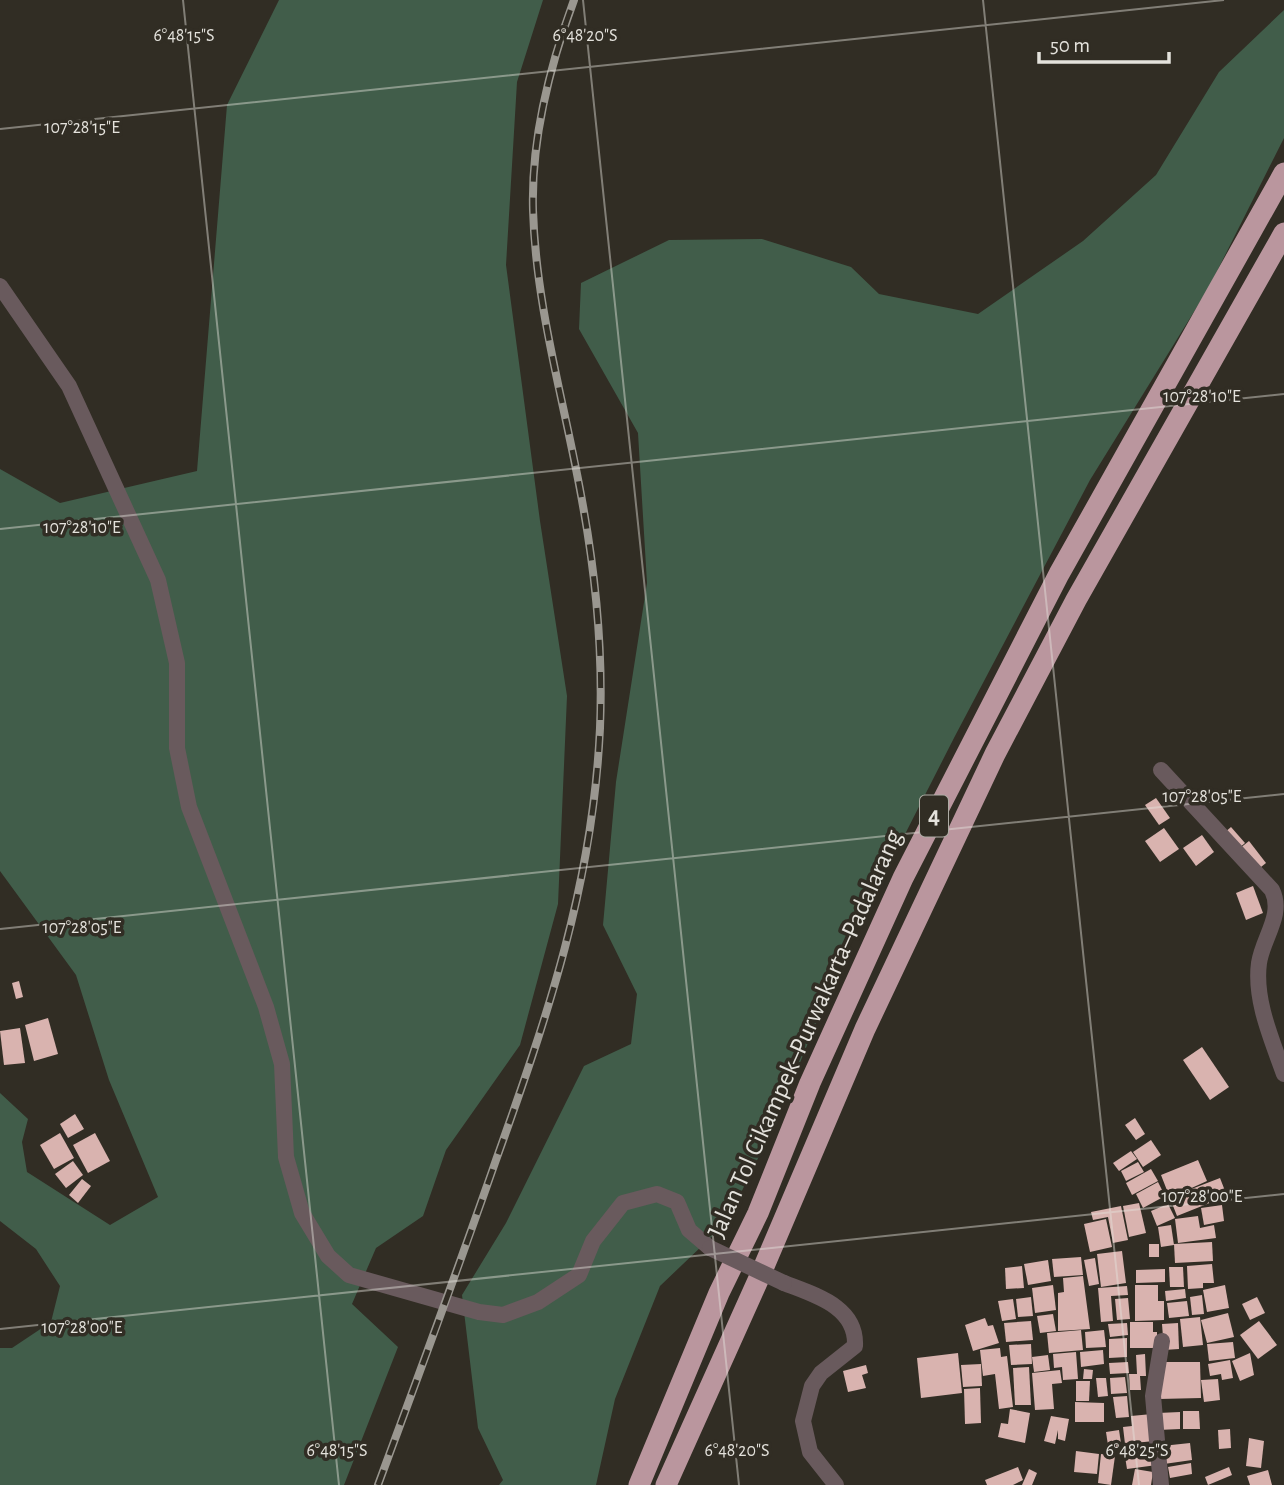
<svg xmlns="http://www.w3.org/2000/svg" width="1284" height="1485" font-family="'Alegreya Sans',sans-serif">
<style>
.forest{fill:#415d4a}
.building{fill:#d9b3af}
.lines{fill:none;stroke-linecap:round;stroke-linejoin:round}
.minor{stroke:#695a5d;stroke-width:16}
.motorway{stroke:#ba969e;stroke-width:21}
.rail-casing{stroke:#9a9790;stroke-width:8}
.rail{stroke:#312d24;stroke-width:5;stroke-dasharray:16;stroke-linecap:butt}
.minor-bridge{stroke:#695a5d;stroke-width:16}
.ticks{fill:none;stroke:#e4e2dc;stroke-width:2;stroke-opacity:0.45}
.labels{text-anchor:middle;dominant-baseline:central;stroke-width:7;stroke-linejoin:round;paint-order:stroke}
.shield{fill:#312d24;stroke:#aeaca5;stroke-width:2}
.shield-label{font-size:24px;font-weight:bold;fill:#e4e2dc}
.street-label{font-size:26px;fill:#e4e2dc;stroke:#312d24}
.ticks-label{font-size:18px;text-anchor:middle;fill:#e4e2dc;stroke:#312d24;stroke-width:7;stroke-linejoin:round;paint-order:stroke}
</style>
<rect width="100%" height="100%" fill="#312d24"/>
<g class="forest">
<path d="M279 0H543L517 82 506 265 540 521 567 696 558 904 520 1045 446 1150 423 1216 376 1248 352 1304 398 1347 344 1485H0V1348H12L51 1322 60 1286 36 1249 0 1221V1093L28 1119 22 1142 27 1172 110 1225 158 1197 109 1080 76 975 0 871V469L60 503 197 471 227 105Z"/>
<path d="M1284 10V138L1208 289 1090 480 955 736 847 948 774 1126 726 1223 660 1286 615 1399 596 1485H499L503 1480 478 1428 462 1295 506 1223 584 1066 631 1044 637 994 603 925 616 782 647 583 638 433 579 329 581 283 669 240 762 239 851 267 879 294 978 314 1083 241 1156 175 1219 72Z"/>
</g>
<g class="building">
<path d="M1156 798 1170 818 1159 825 1145 805Z"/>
<path d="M1231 827 1245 843 1237 850 1223 834Z"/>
<path d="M1164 828 1179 849 1160 862 1145 841Z"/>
<path d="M1202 835 1214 852 1196 866 1183 848Z"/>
<path d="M1249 841 1266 863 1256 871 1239 849Z"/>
<path d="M1253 886 1263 913 1246 920 1236 893Z"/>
<path d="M19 981 23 997 16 999 12 983Z"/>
<path d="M48 1018 58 1054 34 1061 25 1025Z"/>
<path d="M20 1028 25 1063 4 1065 0 1031Z"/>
<path d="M1202 1047 1229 1087 1210 1100 1183 1060Z"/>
<path d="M75 1114 84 1129 68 1138 60 1124Z"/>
<path d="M1135 1118 1145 1134 1136 1140 1125 1125Z"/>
<path d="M60 1133 74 1158 54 1169 40 1145Z"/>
<path d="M95 1133 110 1161 88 1173 73 1145Z"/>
<path d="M1151 1140 1161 1155 1143 1167 1133 1152Z"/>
<path d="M1131 1151 1137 1159 1119 1171 1113 1163Z"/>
<path d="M1198 1160 1207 1181 1176 1195 1220 1178 1227 1196 1177 1216 1161 1175Z"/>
<path d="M73 1161 83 1175 66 1188 55 1174Z"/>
<path d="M1138 1162 1144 1172 1126 1181 1121 1171Z"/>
<path d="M1151 1169 1158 1181 1132 1195 1126 1183Z"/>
<path d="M82 1179 91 1186 78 1203 69 1195Z"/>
<path d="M1158 1182 1165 1196 1143 1208 1136 1194Z"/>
<path d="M1139 1203 1146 1233 1129 1237 1123 1206Z"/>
<path d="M1168 1204 1175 1218 1157 1226 1151 1211Z"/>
<path d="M1222 1205 1224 1221 1204 1225 1201 1208Z"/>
<path d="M1121 1206 1128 1240 1113 1243 1108 1217 1093 1220 1091 1212Z"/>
<path d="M1198 1216 1200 1228 1214 1225 1216 1238 1178 1243 1175 1219Z"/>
<path d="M1106 1219 1112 1247 1090 1252 1084 1224Z"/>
<path d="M1171 1225 1174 1245 1161 1247 1158 1227Z"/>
<path d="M1212 1242 1213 1261 1175 1263 1174 1244Z"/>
<rect x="1149" y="1244" width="10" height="13"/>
<path d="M1122 1251 1126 1283 1101 1287 1097 1254Z"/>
<path d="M1081 1257 1083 1275 1054 1277 1052 1259Z"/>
<path d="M1095 1258 1099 1284 1089 1286 1084 1260Z"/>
<path d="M1048 1260 1051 1281 1028 1285 1024 1264Z"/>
<path d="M1212 1264 1214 1283H1203V1288L1188 1289 1187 1266Z"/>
<path d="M1022 1266 1024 1288 1006 1289 1005 1268Z"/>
<path d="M1169 1267H1183L1184 1287H1170Z"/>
<path d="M1165 1269V1282L1136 1283V1270Z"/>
<path d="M1083 1276 1090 1329 1058 1331V1293L1064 1292 1063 1278Z"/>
<path d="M1053 1285 1056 1310 1035 1313 1032 1288Z"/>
<path d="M1135 1285H1158V1301H1164V1320L1135 1321Z"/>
<path d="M1225 1285 1229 1308 1207 1312 1203 1290Z"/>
<path d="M1127 1286 1128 1295 1111 1296 1113 1321 1101 1322 1098 1288Z"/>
<path d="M1185 1289 1186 1298 1166 1301 1165 1291Z"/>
<path d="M1202 1295 1204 1314 1192 1315 1190 1297Z"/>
<path d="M1031 1297 1033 1316 1018 1317 1016 1299Z"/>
<path d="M1257 1297 1265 1313 1250 1320 1242 1304Z"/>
<path d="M1128 1298 1130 1319 1117 1320 1115 1299Z"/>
<path d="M1013 1299 1016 1319 1002 1321 998 1301Z"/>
<path d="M1187 1301 1189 1316 1169 1318 1167 1303Z"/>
<path d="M1228 1313 1234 1337 1207 1343 1201 1320Z"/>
<path d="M1053 1314 1056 1331 1040 1333 1037 1316Z"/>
<path d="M1200 1317 1203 1345 1183 1347 1180 1319Z"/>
<path d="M985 1318 988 1326 993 1325 999 1343 973 1351 965 1325Z"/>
<path d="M1031 1321 1033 1340 1006 1342 1004 1323Z"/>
<path d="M1259 1321 1277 1345 1258 1359 1240 1335Z"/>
<path d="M1130 1322H1153V1332H1157V1348H1130Z"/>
<path d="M1127 1323 1128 1335 1110 1337 1108 1324Z"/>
<path d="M1178 1323 1179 1349 1164 1350 1162 1324Z"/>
<path d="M1081 1330 1083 1350 1049 1353 1047 1333Z"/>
<path d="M1104 1330 1106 1347 1086 1348 1085 1332Z"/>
<path d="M1127 1338V1357L1109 1358V1339Z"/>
<path d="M1233 1342 1235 1358 1209 1361 1207 1344Z"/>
<path d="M1031 1344 1032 1364 1011 1365 1009 1345Z"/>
<path d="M1000 1348 1001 1357 1007 1356 1013 1407 999 1409 995 1374 983 1376 980 1350Z"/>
<path d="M1103 1350 1104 1364 1081 1367 1080 1352Z"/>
<path d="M1076 1352 1078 1379 1063 1380 1062 1367 1054 1368 1053 1354Z"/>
<path d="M958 1353 962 1393 921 1398 917 1358Z"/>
<path d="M1250 1353 1254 1375 1240 1381 1232 1361Z"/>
<path d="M1145 1354 1146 1376H1140L1141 1390H1130L1129 1374H1137L1136 1355Z"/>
<path d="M1048 1355 1050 1370 1034 1372 1032 1357Z"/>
<path d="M1230 1360 1233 1378 1222 1380 1221 1374 1210 1376 1208 1364Z"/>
<path d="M1128 1362 1129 1373 1110 1374 1109 1363Z"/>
<path d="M1158 1362H1200L1201 1398 1159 1399Z"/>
<path d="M981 1364 982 1386 963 1387 961 1365Z"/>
<path d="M866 1365 868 1373 862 1375 866 1388 848 1392 843 1371Z"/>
<path d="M1029 1367 1031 1405H1015L1013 1368Z"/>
<path d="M1084 1369 1093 1370 1092 1379H1083Z"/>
<path d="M1060 1370 1062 1383 1052 1384 1054 1409 1035 1410 1032 1373Z"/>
<path d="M1125 1377 1127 1393 1111 1394 1110 1378Z"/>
<path d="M1096 1378H1106L1108 1396 1098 1397Z"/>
<path d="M1218 1379 1220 1400 1204 1402 1201 1380Z"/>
<path d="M1076 1381H1090L1089 1401H1076Z"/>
<path d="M980 1388 981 1423 965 1424 964 1389Z"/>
<path d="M1127 1396 1129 1417 1116 1418 1113 1397Z"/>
<path d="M1075 1402 1104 1403V1422H1075Z"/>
<path d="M1010 1409 1030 1413 1025 1443 998 1437 1001 1423 1008 1424Z"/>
<path d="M1183 1411H1199L1200 1429H1183Z"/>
<path d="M1180 1412V1429L1158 1430V1413Z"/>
<path d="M1152 1414 1154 1441 1125 1444 1123 1427 1132 1426 1131 1416Z"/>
<path d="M1051 1416 1069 1419 1065 1441 1058 1439V1430L1055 1444 1044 1441Z"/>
<path d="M1230 1429 1231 1448 1219 1449 1218 1430Z"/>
<path d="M1119 1430 1122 1450 1109 1452 1106 1432Z"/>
<path d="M1249 1438 1264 1441 1261 1468 1246 1466Z"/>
<path d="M1190 1443 1192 1460 1164 1464 1162 1446Z"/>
<path d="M1154 1446 1157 1465 1127 1469 1124 1450Z"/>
<path d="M1076 1451 1099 1454 1097 1474 1074 1472Z"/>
<path d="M1101 1454 1115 1456 1111 1485 1098 1483Z"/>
<path d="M1191 1463 1192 1474 1170 1478 1168 1467Z"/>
<path d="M1018 1467 1023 1480 1013 1485H987L985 1480Z"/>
<path d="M1229 1467 1232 1475 1208 1485 1205 1477Z"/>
<path d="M1029 1469 1037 1473 1032 1485H1022Z"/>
<path d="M1135 1469 1153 1472 1151 1485H1132Z"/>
<path d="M1268 1470 1272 1485H1250L1247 1476Z"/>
</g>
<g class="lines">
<g class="minor">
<path d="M0 286 69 386 158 580 177 663V748L189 807 266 1007 282 1064 286 1157 302 1213 328 1256 349 1275 479 1312 503 1315 538 1302 579 1275 593 1241 623 1203 657 1194 677 1202 689 1230 710 1248"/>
<path d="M1161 770 1272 890C1284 915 1263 937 1259 963 1254 1000 1272 1040 1284 1074"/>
<path d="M784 1283C814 1295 857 1306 855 1346L821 1373 812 1386 803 1421 810 1452 836 1485"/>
<path d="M1161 1485 1153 1396 1162 1341"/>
</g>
<g class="motorway">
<path d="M639 1485 719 1293 758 1213 810 1083 903 878 1059 574 1284 173"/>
<path d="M666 1485 759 1278 865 1029 995 754 1076 600 1284 233"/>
</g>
<defs>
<path id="rail" d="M378 1485C418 1377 458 1269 496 1160 548 1015 593 883 600 728 603 654 596 578 583 506 566 407 536 311 533 210 531 140 550 65 574 0"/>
</defs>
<use href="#rail" class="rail-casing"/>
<use href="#rail" class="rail"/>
<path class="minor-bridge" d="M710 1248 784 1283"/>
</g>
<path class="ticks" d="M183 0 339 1485M583 0 739 1485M983 0 1139 1485M0 129 1224 0M0 529 1284 394M0 929 1284 794M0 1329 1284 1194"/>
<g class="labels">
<rect class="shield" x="920" y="795.5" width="28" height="41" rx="5"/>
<g class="shield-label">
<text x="934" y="816">4</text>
</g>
<g class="street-label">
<text transform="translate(805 1034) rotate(-66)">Jalan Tol Cikampek–Purwakarta–Padalarang</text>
</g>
</g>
<g class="ticks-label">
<text x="184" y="41">6°48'15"S</text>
<text x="585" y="41">6°48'20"S</text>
<text x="82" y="133">107°28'15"E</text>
<text x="1202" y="402">107°28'10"E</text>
<text x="82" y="533">107°28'10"E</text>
<text x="1202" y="802">107°28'05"E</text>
<text x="82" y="933">107°28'05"E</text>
<text x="1202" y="1202">107°28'00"E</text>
<text x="82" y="1333">107°28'00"E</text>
<text x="337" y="1456">6°48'15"S</text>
<text x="737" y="1456">6°48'20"S</text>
<text x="1137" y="1456">6°48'25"S</text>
</g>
<path d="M1039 52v10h130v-10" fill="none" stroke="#e4e2dc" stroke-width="3.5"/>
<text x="1050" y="52" font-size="21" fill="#e4e2dc" stroke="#312d24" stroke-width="5" paint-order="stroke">50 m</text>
</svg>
